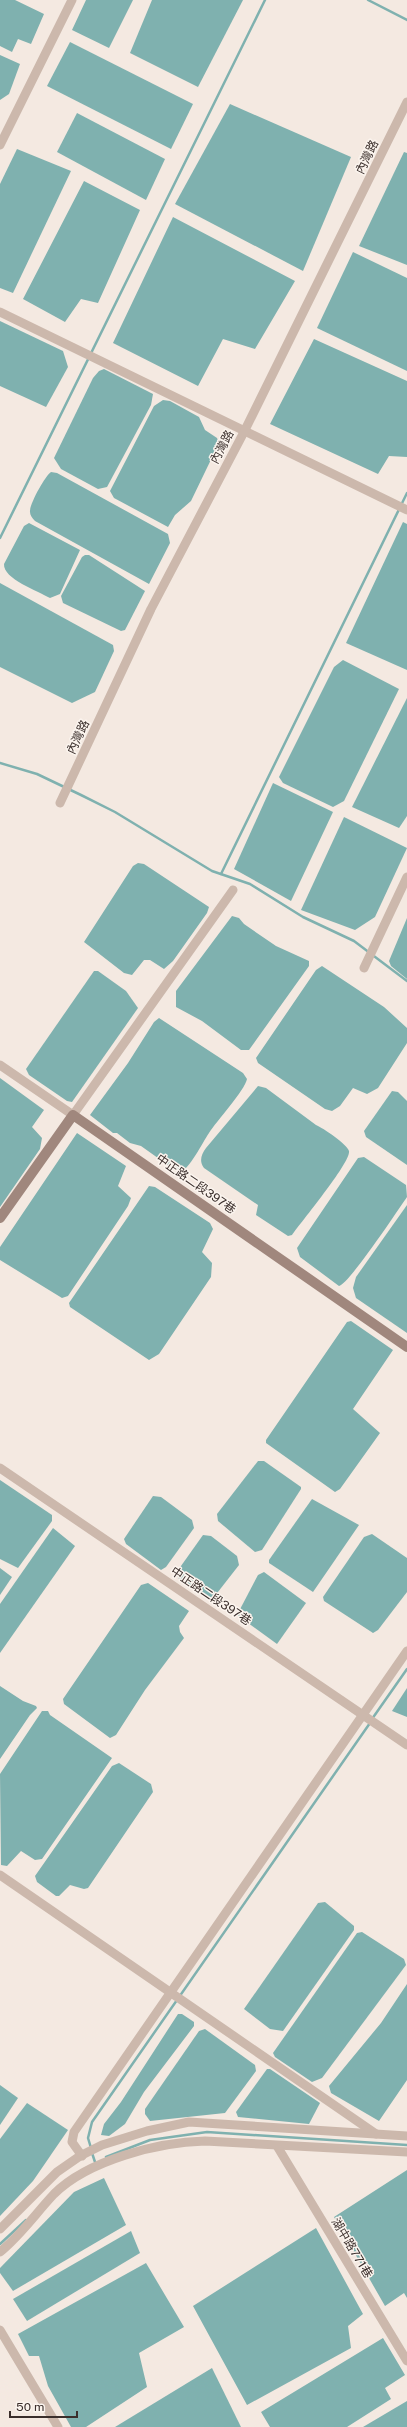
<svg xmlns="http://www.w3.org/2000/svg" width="407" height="2427" font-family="'Public Sans','Noto Sans TC',sans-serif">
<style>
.water{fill:#7fb1af}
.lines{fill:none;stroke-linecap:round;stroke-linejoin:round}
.stream{stroke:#7fb1af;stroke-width:2.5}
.street{stroke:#ccb8ac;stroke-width:9}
.secondary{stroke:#a0877d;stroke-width:10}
.labels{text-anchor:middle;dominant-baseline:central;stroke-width:3;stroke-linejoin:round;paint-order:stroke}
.street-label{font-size:12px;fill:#3a2e2b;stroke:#fbf4ee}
</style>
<rect width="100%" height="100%" fill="#f4e9e1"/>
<g class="water">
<path d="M0 0H15L44 14 31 44 18 39 12 52 0 46Z"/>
<path d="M86 0H133L109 48 72 30Z"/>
<path d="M152 0H243L198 87 130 53Z"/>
<path d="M70 42 193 104 171 149 47 86Z"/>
<path d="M0 55 20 64 9 94 0 100Z"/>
<path d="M230 104 351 157 303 271 175 204Z"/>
<path d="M77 113 165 159 146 200 57 152Z"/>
<path d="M17 149 71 171 13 293 0 288V184Z"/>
<path d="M404 152 407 153V265L359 246Z"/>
<path d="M84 181 140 210 98 303 81 299 65 322 23 299Z"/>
<path d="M173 217 295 281 255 349 223 339 198 386 113 343Z"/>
<path d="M353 252 407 278V371L317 328Z"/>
<path d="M0 321 63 351 68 367 46 407 0 386Z"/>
<path d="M314 339 407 381V457L389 456 378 474 270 424Z"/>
<path d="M104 369 153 394 151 405 107 487 98 489 61 469 54 458 93 378 99 371Z"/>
<path d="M163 400 170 401 199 417 205 430 217 438 219 443 191 501 175 515 168 527 114 498 110 491 154 406Z"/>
<path d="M51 472 57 473 168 534 170 543 149 584 35 521C32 518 30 515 30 512 29 505 45 476 51 472Z"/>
<path d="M403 522 407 524V670L346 643Z"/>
<path d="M29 523 80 550 60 594 50 598C38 591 3 579 4 564L24 526Z"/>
<path d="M85 555H89L145 591 125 630 121 631 63 603 61 596 82 557Z"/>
<path d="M0 583 113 645 114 651 95 692 72 703 0 667Z"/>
<path d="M343 660 399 689 344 801 333 807 283 783 279 777 334 667Z"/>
<path d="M407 698V816L399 828 352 807Z"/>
<path d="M273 783 333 812 291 901 234 869Z"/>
<path d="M344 817 407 848 375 917 355 930 301 910Z"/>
<path d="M138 863 144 864 209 907 207 913 173 961 164 969 150 960H144L132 975 124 973 84 942 133 866Z"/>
<path d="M232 916 239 918 244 924 276 946 309 961V966L249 1050H241L202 1021 176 1007V991Z"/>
<path d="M407 918V979L391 966 389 961Z"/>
<path d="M322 966 384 1007 407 1028V1043L378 1088 367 1094 353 1088 340 1106 332 1111 325 1109 258 1063 256 1058 316 970Z"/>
<path d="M94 971H98L126 991 138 1008 72 1102 67 1101 29 1075 26 1069Z"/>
<path d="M159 1018 243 1073 247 1079C245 1090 216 1122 209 1133 202 1143 190 1169 179 1173L141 1146 130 1143 117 1133H113L90 1115 128 1063 154 1022Z"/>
<path d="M0 1078 44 1110 32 1127 42 1138 40 1149 0 1207Z"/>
<path d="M258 1086 266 1088 316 1125C323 1128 347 1144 349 1151 351 1162 301 1222 292 1235L288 1236 256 1215 258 1205 204 1168C199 1161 201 1155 206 1148Z"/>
<path d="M392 1091 398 1092 407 1101V1165L366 1137 364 1131Z"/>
<path d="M77 1133 126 1166 118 1186 131 1198 128 1206 68 1296 62 1298 0 1260V1247Z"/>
<path d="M364 1157 406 1185 407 1197C398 1210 349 1284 339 1286L300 1257 297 1248 358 1158Z"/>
<path d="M149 1186 155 1187 210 1223 213 1229 202 1252 212 1263 211 1277 159 1354 149 1360 70 1307 69 1303Z"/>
<path d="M407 1205V1333L356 1298 353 1288 356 1277Z"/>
<path d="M351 1321 393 1350 353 1409 380 1433 340 1489 335 1492 266 1443V1440L347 1322Z"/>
<path d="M258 1461H264L301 1487V1489L262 1550 255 1552 218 1521 217 1514Z"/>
<path d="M0 1480 52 1515V1521L18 1568 0 1559Z"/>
<path d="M153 1496 161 1497 192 1520 194 1528 166 1567 161 1570 126 1544 124 1539Z"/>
<path d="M312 1499 359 1525 313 1592 269 1563V1560Z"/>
<path d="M53 1528 75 1546 0 1653V1604Z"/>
<path d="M372 1534 407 1558V1592L378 1630 373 1633 324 1601 323 1597 364 1537Z"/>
<path d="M203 1535 211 1536 237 1556 239 1565 214 1597 208 1600 179 1579 176 1573Z"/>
<path d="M0 1568 12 1577 0 1595Z"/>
<path d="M264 1572 306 1603 277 1644 237 1615 258 1575Z"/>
<path d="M148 1583 189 1611 179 1626 180 1632 184 1638 145 1690 116 1735 110 1738 64 1704 63 1699 141 1585Z"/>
<path d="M0 1686 23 1701 36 1706 37 1708 30 1715 0 1759Z"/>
<path d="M407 1688V1717L392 1711Z"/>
<path d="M42 1711H48L50 1715 112 1758 42 1859 35 1860 21 1851 7 1866 1 1865 0 1774Z"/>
<path d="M119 1763 151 1784 153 1792 88 1888 84 1889 70 1885 59 1896H56L37 1882 35 1876 112 1766Z"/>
<path d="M325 1902 354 1926V1930L283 2031 270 2029 244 2009 318 1903Z"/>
<path d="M362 1932 404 1959 406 1965 322 2078 312 2082 275 2057 273 2053 357 1933Z"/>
<path d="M407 1984V2080L379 2121 331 2093 329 2086 381 2023Z"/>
<path d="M178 2014H182L194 2022V2026L144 2092 125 2124 109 2136 101 2135 104 2124 121 2102Z"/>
<path d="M205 2029 255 2065 256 2071 225 2113 150 2121 145 2114V2109L199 2031Z"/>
<path d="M267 2069H270L320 2103 309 2124 238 2117 236 2112Z"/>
<path d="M0 2085 18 2098 0 2125Z"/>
<path d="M27 2103 68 2130 33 2181 0 2216V2139Z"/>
<path d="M407 2170V2298L404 2293 385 2306 334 2217Z"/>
<path d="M104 2178 126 2225 13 2291 0 2273V2268L74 2192Z"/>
<path d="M316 2228 363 2314 348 2326 351 2348 247 2405 193 2306Z"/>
<path d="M131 2231 140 2253 27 2321 13 2299Z"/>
<path d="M146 2263 184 2327 139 2353 147 2387 86 2427H71L48 2386 39 2356H29L18 2334Z"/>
<path d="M383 2338 405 2375 385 2388 391 2399 347 2427H270L261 2412Z"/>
<path d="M212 2368 241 2427H115Z"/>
<path d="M407 2401V2427H363Z"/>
</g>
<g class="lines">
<g class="stream">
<path d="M368 0 407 20"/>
<path d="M0 538 265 0"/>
<path d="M0 763 37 774 81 795 115 812 212 871 250 884 303 917 354 941 407 981"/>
<path d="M221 874 407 493"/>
<path d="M372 1719 407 1669"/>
<path d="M91 2148 88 2138 92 2122 370 1723"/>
<path d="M92 2153 95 2162"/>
<path d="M106 2157 150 2140 207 2132 407 2145"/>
<path d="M0 2244 26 2220"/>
</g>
<g class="street">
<path d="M0 145 72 0"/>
<path d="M0 312 407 510"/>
<path d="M60 803 151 609 244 432 407 102"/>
<path d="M364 968 407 877"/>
<path d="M0 1065 73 1115 233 890"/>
<path d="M0 1468 407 1745"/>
<path d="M0 1875 376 2134"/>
<path d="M277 2146 407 2361"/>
<path d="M82 2156 72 2142 74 2132 407 1651"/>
<path d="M0 2229 57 2172 80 2156 102 2145 147 2131 189 2122 407 2136"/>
<path d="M0 2252C21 2235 36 2213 54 2194 88 2160 159 2142 205 2141L407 2152"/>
<path d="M0 2330 58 2427"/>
</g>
<path class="secondary" d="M0 1218 73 1115 407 1347"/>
</g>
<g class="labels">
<g class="street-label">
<text transform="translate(367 157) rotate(-64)">內灣路</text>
<text transform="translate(222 447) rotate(-62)">內灣路</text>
<text transform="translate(78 737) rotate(-65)">內灣路</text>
<text transform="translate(196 1184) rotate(35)">中正路二段397巷</text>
<text transform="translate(211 1596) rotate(34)">中正路二段397巷</text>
<text transform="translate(352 2248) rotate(59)">湖中路771巷</text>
</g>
</g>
<path d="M10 2411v6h67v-6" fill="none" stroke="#3a2e2b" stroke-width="2"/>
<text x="16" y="2411" font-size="12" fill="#3a2e2b" stroke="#fbf4ee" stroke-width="3" paint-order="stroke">50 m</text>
</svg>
